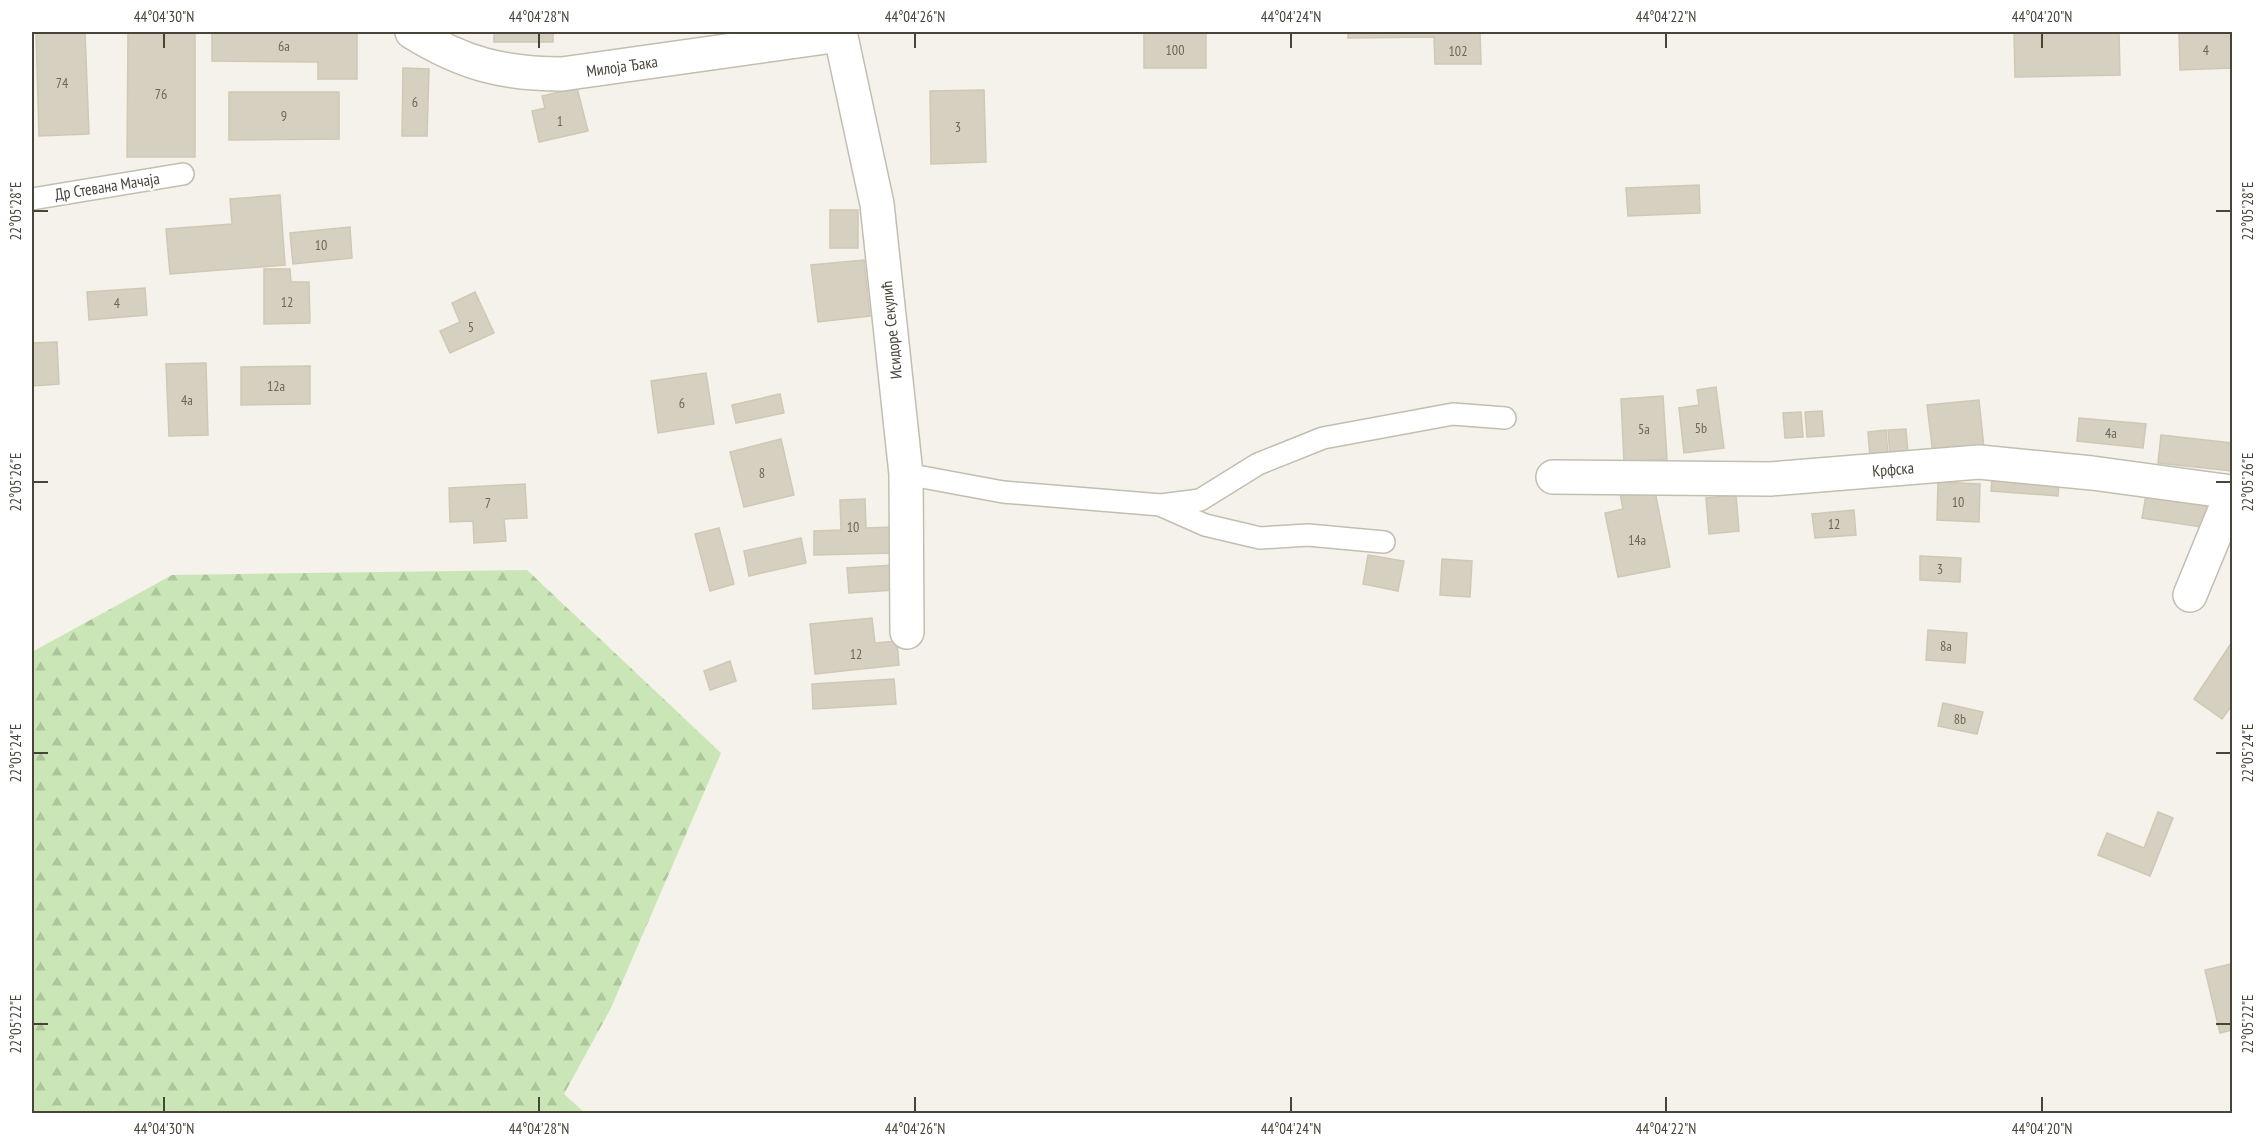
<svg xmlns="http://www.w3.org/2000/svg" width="2264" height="1145" font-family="'PT Sans Narrow',sans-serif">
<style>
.forest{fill:url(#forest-firs)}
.building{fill:#d5d0c0;stroke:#d0c8b4;stroke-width:1.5}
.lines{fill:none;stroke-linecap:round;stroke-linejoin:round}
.lane-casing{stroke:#c2beb0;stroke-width:24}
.street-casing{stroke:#c2beb0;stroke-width:36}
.lane{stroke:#fff;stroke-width:21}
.street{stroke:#fff;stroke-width:33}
.ticks{fill:none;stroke:#484439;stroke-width:2}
.labels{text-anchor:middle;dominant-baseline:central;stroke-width:5;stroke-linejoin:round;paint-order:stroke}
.number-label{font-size:14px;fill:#6b675b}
.street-label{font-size:16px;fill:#484439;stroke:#fff}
.neatline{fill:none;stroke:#484439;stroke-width:2}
.ticks-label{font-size:15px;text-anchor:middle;fill:#484439}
</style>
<defs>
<pattern id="forest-firs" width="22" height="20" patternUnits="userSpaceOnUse" patternTransform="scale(1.5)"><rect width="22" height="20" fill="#cae6b6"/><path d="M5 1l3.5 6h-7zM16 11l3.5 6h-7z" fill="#afc69d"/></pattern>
</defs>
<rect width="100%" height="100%" fill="#f4f2ea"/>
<path class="forest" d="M527 570 721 753 611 1008 564 1094 585 1113H32V652L172 575Z"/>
<g class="building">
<path d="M36 32H85L89 134 39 136Z"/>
<path d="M128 32H195V157H127Z"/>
<path d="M212 32H357V79H318V62L212 61Z"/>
<rect x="494" y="32" width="59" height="10"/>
<rect x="1144" y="32" width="62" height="36"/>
<path d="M1348 32H1480L1481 64H1435L1434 37 1348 38Z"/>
<path d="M2014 32H2119L2120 75 2015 77Z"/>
<path d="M2179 32H2232V68L2180 70Z"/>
<path d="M403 68 429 69 427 136H402Z"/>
<path d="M577 88 588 131 539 142 532 111 545 108 542 96Z"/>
<path d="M984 90 986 162 931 164 930 91Z"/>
<path d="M229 92H339V139L229 140Z"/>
<path d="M1699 185 1700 213 1628 216 1626 188Z"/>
<path d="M280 195 285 265 170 274 166 229 232 224 230 199Z"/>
<rect x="830" y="210" width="28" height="38"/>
<path d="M350 227 352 258 293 264 290 233Z"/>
<path d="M864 260 870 316 818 322 811 265Z"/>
<path d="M264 269H290L291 282H309L310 323 264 324Z"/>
<path d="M145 288 147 315 89 320 87 292Z"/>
<path d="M475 292 494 333 450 353 440 331 460 322 452 303Z"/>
<path d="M57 342 59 384 32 386V343Z"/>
<path d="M206 363 208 435 169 436 166 364Z"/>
<path d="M310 366V404L241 405V367Z"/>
<path d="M706 373 714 424 658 433 651 381Z"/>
<path d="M1716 387 1724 448 1684 453 1679 408 1699 405 1697 390Z"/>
<path d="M780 394 784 413 736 423 732 405Z"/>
<path d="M1663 396 1667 459 1624 462 1621 399Z"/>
<path d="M1979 400 1984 448 1933 454 1927 405Z"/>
<path d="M1822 411 1824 436 1807 437 1805 412Z"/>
<path d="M1801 412 1803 437 1785 438 1783 413Z"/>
<path d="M2079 418 2146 424 2143 448 2077 441Z"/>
<path d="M1906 429 1908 454 1890 455 1888 430Z"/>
<path d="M1886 430 1888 455 1870 457 1868 432Z"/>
<path d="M2161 435 2232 443V471L2158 463Z"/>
<path d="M781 439 794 495 744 507 730 452Z"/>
<path d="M1993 468 2060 472 2058 496 1991 491Z"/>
<path d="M1938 482 1980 484 1979 522 1937 520Z"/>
<path d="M525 484 527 518 504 519 506 541 474 543 473 521 450 522 449 488Z"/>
<path d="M1654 486 1670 567 1618 577 1605 513 1623 509 1620 493Z"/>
<path d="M1736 495 1739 531 1709 534 1706 498Z"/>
<path d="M2146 495 2212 505 2208 528 2142 518Z"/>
<path d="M865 499 866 528 893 527V553L814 555V531L841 530 840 500Z"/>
<path d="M1854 510 1856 535 1815 538 1812 514Z"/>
<path d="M719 528 734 584 710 591 695 534Z"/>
<path d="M801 538 806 563 749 576 744 551Z"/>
<path d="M1368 555 1404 561 1398 591 1363 584Z"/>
<path d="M1920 556 1961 558 1960 582 1920 580Z"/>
<path d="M1442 559 1472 561 1470 597 1440 595Z"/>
<path d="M893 565 895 590 849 593 847 568Z"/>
<path d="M872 618 875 643 897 641 899 665 815 674 810 624Z"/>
<path d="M1928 630 1967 633 1965 663 1926 660Z"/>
<path d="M2232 642V709L2230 708 2222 719 2194 699Z"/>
<path d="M730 661 736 681 710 690 704 671Z"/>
<path d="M894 679 896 704 813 709 812 684Z"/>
<path d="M1943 703 1983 712 1977 734 1938 726Z"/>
<path d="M2158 812 2173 818 2150 876 2098 855 2107 833 2144 848Z"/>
<path d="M2231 964 2232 1030 2220 1033 2205 970Z"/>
</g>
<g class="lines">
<defs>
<g id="lane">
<path d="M32 199 183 174"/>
<path d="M906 474 1003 492 1161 505 1200 500 1258 464 1323 438 1453 414 1505 418"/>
<path d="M1162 506 1205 525 1260 538 1308 535 1384 542"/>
</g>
<g id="street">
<path d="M412 32C462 63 502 74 562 74L840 35"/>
<path d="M840 32 877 204 906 474 907 632"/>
<path d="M1553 477 1770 479 1979 462 2092 473 2232 492"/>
<path d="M2190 595 2232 493"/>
</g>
</defs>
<use href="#lane" class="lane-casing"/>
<use href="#street" class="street-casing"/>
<use href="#lane" class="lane"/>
<use href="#street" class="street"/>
</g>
<path class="ticks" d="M164 33V48M539 33V48M915 33V48M1291 33V48M1666 33V48M2042 33V48M33 211H48M2216 211H2231M33 482H48M2216 482H2231M33 753H48M2216 753H2231M33 1024H48M2216 1024H2231M164 1097V1112M539 1097V1112M915 1097V1112M1291 1097V1112M1666 1097V1112M2042 1097V1112"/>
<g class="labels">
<g class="number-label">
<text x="284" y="46">6a</text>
<text x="1175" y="50">100</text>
<text x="2206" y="50">4</text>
<text x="1458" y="51">102</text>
<text x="62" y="83">74</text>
<text x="161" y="94">76</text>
<text x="415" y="102">6</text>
<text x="284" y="116">9</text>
<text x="560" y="121">1</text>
<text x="958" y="127">3</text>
<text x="321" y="245">10</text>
<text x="287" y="302">12</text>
<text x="117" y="303">4</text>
<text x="471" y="327">5</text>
<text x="276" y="386">12a</text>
<text x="187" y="400">4a</text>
<text x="682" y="403">6</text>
<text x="1701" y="428">5b</text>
<text x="1644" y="429">5a</text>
<text x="2111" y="433">4a</text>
<text x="762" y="473">8</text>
<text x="1958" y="502">10</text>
<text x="488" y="503">7</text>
<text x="1834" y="524">12</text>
<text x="853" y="527">10</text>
<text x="1637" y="540">14a</text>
<text x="1940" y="569">3</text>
<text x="1946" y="646">8a</text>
<text x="856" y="654">12</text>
<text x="1960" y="719">8b</text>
</g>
<g class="street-label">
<text transform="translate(622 66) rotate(-8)">Милоја Ђака</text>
<text transform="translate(107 186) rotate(-9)">Др Стевана Мачаја</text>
<text transform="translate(891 330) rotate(-96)">Исидоре Секулић</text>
<text transform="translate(1893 469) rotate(-5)">Крфска</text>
</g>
</g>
<rect width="2264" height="1145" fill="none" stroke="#ffffff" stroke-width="66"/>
<rect x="33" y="33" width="2198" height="1079" class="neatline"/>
<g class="ticks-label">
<text x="164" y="22">44°04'30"N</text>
<text x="539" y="22">44°04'28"N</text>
<text x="915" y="22">44°04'26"N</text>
<text x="1291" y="22">44°04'24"N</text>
<text x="1666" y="22">44°04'22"N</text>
<text x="2042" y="22">44°04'20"N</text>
<text transform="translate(2248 211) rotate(-90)" y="5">22°05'28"E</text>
<text transform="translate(16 211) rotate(-90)" y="5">22°05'28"E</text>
<text transform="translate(2248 482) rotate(-90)" y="5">22°05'26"E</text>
<text transform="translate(16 482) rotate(-90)" y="5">22°05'26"E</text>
<text transform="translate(2248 753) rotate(-90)" y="5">22°05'24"E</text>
<text transform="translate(16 753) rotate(-90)" y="5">22°05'24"E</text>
<text transform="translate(2248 1024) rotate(-90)" y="5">22°05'22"E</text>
<text transform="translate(16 1024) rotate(-90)" y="5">22°05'22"E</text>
<text x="164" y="1134">44°04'30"N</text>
<text x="539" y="1134">44°04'28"N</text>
<text x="915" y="1134">44°04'26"N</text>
<text x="1291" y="1134">44°04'24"N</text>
<text x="1666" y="1134">44°04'22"N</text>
<text x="2042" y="1134">44°04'20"N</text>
</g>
</svg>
